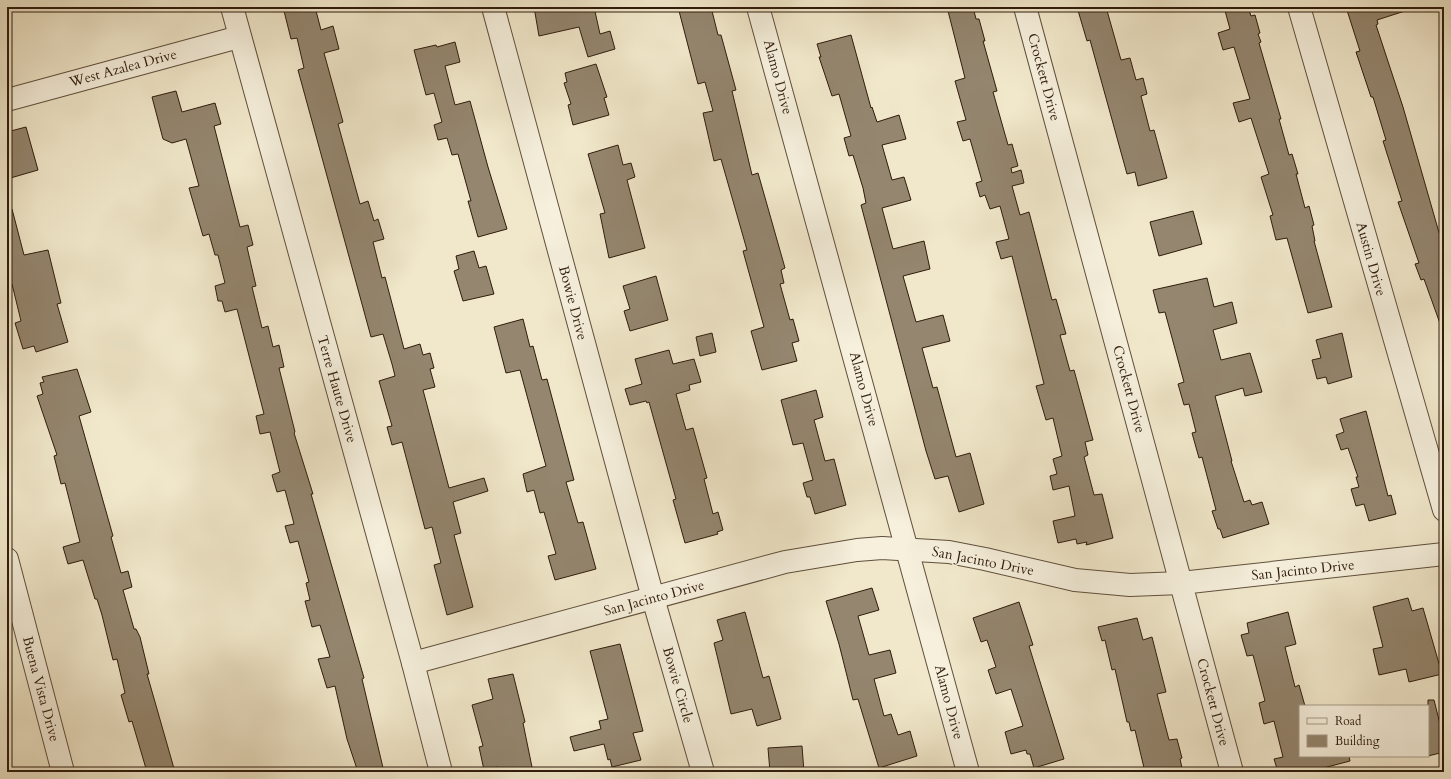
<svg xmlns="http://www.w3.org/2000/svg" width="1451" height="779" font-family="Cardo,serif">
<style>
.building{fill:#94866f;stroke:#2f1c0c}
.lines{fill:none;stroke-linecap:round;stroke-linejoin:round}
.minor-casing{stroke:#604f3c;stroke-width:24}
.minor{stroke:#f6f0dd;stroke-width:22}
.labels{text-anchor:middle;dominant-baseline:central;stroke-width:3;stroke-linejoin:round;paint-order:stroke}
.street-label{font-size:14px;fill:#2f1c0c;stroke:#f6f0dd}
</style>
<rect width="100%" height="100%" fill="#f1e8cb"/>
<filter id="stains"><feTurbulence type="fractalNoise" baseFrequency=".005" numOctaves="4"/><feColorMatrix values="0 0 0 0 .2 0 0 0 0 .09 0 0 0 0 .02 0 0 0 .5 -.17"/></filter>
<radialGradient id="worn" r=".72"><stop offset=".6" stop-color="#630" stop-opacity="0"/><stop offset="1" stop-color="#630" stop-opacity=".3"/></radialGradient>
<g class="building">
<path d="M283 7H315L321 30 333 26 339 49 324 53 343 122 338 124 360 204 368 201 374 221 378 219 384 239 373 242 382 278 385 277 404 349 420 344 423 355 430 353 434 368 430 369 435 387 423 390 449 488 484 478 488 491 453 502 461 533 454 535 473 607 447 615 434 565 441 563 432 527 425 529 402 442 392 445 387 427 392 426 379 381 395 376 392 364 383 334 371 337 298 70 304 68 297 38 291 39Z"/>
<path d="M534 7H594L600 34 610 31 615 49 588 57 579 27 539 36Z"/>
<path d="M678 7H711L718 35H721L736 90 732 91 752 175 758 173 785 268 781 270 784 283 780 284 790 320 793 319 799 341 792 343 797 361 762 370 751 331 764 327 743 251 747 250 721 159 714 161 703 113 713 111 705 82 698 84Z"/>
<path d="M947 7H973L976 19H979L985 41H983L997 91 993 92 1008 145 1012 144 1018 166 1011 168 1012 173 1021 170 1024 183 1012 186 1020 215 1029 212 1052 300 1056 299 1066 334 1060 335 1070 371 1074 370 1093 440 1085 442 1088 455 1084 457 1094 495 1102 494 1113 538 1086 545 1087 542 1077 544 1076 539 1058 543 1053 521 1075 516 1069 486 1053 490 1050 476 1057 474 1053 459 1062 456 1053 418 1046 420 1036 386 1044 384 1012 256 1001 259 996 242 1009 239 1000 206 990 209 985 195 980 197 976 183 982 181 970 139 963 141 957 122 966 120 955 81 965 78Z"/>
<path d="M1077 7H1106L1121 60 1130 58 1136 80 1143 78 1147 94 1141 96 1150 131 1154 130 1167 178 1138 186 1135 172 1127 174 1090 40 1087 41Z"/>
<path d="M1224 7H1248L1251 16 1255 15 1260 33 1258 34 1261 42 1259 43 1281 119H1279L1289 155 1292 154 1298 174H1296L1305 208 1309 206 1314 225 1312 226 1315 241H1314L1332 307 1308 313 1287 238 1276 240 1270 216 1273 215 1261 177 1269 174 1251 118 1239 122 1233 103 1250 99 1234 47 1223 50 1218 33 1230 29Z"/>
<path d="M1346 7H1407L1408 10 1377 20 1378 24 1376 25 1403 107 1444 250V328L1442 329 1424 279 1421 280 1415 264 1419 263 1398 202 1402 201 1383 141 1386 140 1373 97H1371L1356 52 1360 51Z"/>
<path d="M851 35 871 108 872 107 877 122 899 115 906 139 882 145 892 180 904 177 911 200 882 208 893 249 924 241 930 269 903 276 916 322 943 315 950 341 922 348 933 388 937 387 956 457 970 453 984 504 959 512 948 476 935 479 926 451 861 205 866 203 863 188 853 155 849 156 844 138 851 136 839 94 832 96 819 57H821L817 44Z"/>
<path d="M455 42 460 62 445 66 455 105 470 101 488 167 507 229 478 237 468 201H471L458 154 452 155 447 138 438 140 434 125 442 122 434 93 426 95 414 50 436 45 437 47Z"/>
<path d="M596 64 607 97 604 98 609 115 573 125 568 105 571 104 564 83 567 82 565 73Z"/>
<path d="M176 91 182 112 215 103 221 124 214 126 240 227 248 225 253 245 247 247 256 286 252 287 262 328 268 326 273 347 279 345 284 367 279 368 295 432 294 433 313 494H311L364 678 362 679 384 772H358L347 739 335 686 327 688 318 659 330 657 320 625 312 627 305 601 310 600 306 583 309 582 298 541 290 543 285 526 294 524 293 520 285 490 277 492 272 475 280 472 270 432 260 434 256 416 264 414 237 309 225 312 222 301H218L215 286 225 283 218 255H215L209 234 203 236 189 188 199 186 186 139 172 143 163 139 152 97Z"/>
<path d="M26 127 38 170 7 179V132Z"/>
<path d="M618 145 623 165 631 163 635 177 627 180 645 248 609 258 600 214 605 213 588 154Z"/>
<path d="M7 209H12L24 255 48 250 61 303 57 304 68 342 36 352 34 346 23 349 15 323 21 321 12 284 7 286Z"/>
<path d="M1193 211 1202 244 1159 256 1150 222Z"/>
<path d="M474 251 479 268 486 266 494 294 463 301 454 271 459 269 456 256Z"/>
<path d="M656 276 668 320 630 331 624 311 630 309 623 286Z"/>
<path d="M1207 278 1214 307 1232 302 1237 323 1213 330 1221 360 1250 353 1262 392 1245 396 1243 388 1215 396 1232 461H1231L1244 502 1250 500 1252 505 1262 502 1269 524 1223 538 1220 529H1218L1212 511 1216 510 1202 457 1199 458 1192 433 1196 432 1189 404 1184 405 1178 384 1184 382 1165 312 1159 313 1153 290Z"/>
<path d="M523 319 530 347 533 346 542 380 547 379 574 480 566 482 578 523 583 522 596 569 555 580 548 556 556 554 544 512 540 513 534 490 527 492 523 474 546 466 520 370 506 373 494 327Z"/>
<path d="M712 333 716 352 700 356 696 337Z"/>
<path d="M1342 333 1352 377 1328 384 1326 377 1317 379 1312 360 1321 358 1316 340Z"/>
<path d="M669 350 673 364 694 359 701 382 689 385 690 390 676 394 686 430 693 428 707 478 704 479 713 514 718 512 723 530 717 532 718 534 685 543 673 500 676 499 649 402 647 403 646 401 630 405 625 389 642 384 635 359Z"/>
<path d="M77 369 91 412 79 416 113 536 111 537 121 573 128 571 132 587 123 590 134 629H136L140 637 149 674H147L175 772H147L132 721 129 722 121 695 125 693 117 659 113 660 102 615 97 599H95L83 560 68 564 63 547 80 542 65 483 61 484 54 456 57 455 37 396 43 394 40 383 44 382 42 377Z"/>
<path d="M816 390 823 417 814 420 825 461 834 459 846 505 815 514 810 497H807L803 483 813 480 803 443 793 445 781 400Z"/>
<path d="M1366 411 1388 496 1391 495 1396 514 1369 521 1364 504 1356 506 1351 489 1359 487 1356 477H1358L1348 448 1341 450 1336 435 1344 432 1340 419Z"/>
<path d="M872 588 879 610 858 616 869 655 890 650 896 673 874 679 884 716 891 714 898 735 910 731 917 756 879 768 858 699 853 700 839 644 826 601Z"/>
<path d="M1408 598 1412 611 1423 608 1442 674 1409 682 1406 669 1379 675 1373 649 1383 647 1373 607Z"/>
<path d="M1019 602 1033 645 1029 646 1064 759 1034 768 1030 754H1027L1026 750 1011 754 1005 732 1023 726 1011 689 996 694 988 670 996 667 987 640 981 642 973 618Z"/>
<path d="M745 612 763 678 769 676 781 719 757 726 752 709 731 714 714 643 723 640 717 620Z"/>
<path d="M1288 612 1296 644 1285 647 1295 687 1299 685 1305 706H1300V756H1349L1350 761 1308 772H1278L1274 759 1283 757 1274 721 1264 724 1259 703 1265 701 1253 655 1247 656 1241 635 1249 633 1247 623Z"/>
<path d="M1137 618 1143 640 1152 637 1166 692 1157 694 1169 740 1177 739 1182 758 1180 759 1183 772H1145L1135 730 1131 731 1129 722H1127L1115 669 1112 670 1105 640 1102 641 1098 627Z"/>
<path d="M620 644 643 731 633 733 641 760 612 767 610 759 608 760 604 744 574 751 570 737 601 729 599 721 608 719 590 651Z"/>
<path d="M513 674 525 722 523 723 533 772H500L498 767 484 770 479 747 483 746 472 705 493 699 488 679Z"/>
<path d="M1428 700H1434L1442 732H1444V752L1428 756Z"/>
<path d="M802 746 804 772H770L768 748Z"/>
</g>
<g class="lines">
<defs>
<g id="minor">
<path d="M232 7 413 663 441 772"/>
<path d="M493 7 653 598 703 772"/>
<path d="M758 7 968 772"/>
<path d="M1025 7 1232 772"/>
<path d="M1299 7 1444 510"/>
<path d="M7 100 239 37"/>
<path d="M7 559 63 772"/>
<path d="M413 663 785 562 857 550 882 548 949 552 985 559 1075 580 1130 585 1181 583 1444 554"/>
</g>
</defs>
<use href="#minor" class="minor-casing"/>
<use href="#minor" class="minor"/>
</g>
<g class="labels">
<g class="street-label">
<text transform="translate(123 68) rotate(-15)">West Azalea Drive</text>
<text transform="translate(778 77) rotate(75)">Alamo Drive</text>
<text transform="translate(1044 77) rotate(75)">Crockett Drive</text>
<text transform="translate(1371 259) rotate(74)">Austin Drive</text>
<text transform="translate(573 303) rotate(75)">Bowie Drive</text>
<text transform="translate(337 389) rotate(74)">Terre Haute Drive</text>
<text transform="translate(864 389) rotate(75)">Alamo Drive</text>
<text transform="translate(1129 389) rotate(75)">Crockett Drive</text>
<text transform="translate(983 561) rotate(11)">San Jacinto Drive</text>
<text transform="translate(1303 570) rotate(-6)">San Jacinto Drive</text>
<text transform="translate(654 598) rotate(-15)">San Jacinto Drive</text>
<text transform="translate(678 685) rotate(74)">Bowie Circle</text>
<text transform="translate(41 689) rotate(75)">Buena Vista Drive</text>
<text transform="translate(949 702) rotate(75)">Alamo Drive</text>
<text transform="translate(1213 702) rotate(75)">Crockett Drive</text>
</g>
</g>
<rect width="1451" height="779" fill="none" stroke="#f1e8cb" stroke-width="24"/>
<rect x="8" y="8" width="1435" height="763" fill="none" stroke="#2f1c0c" stroke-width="2"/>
<rect x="12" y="12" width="1427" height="755" fill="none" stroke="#2f1c0c"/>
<rect x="1299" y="705" width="130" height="52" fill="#f6f0dd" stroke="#a69b89"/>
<rect x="1307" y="718" width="20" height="6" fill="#f6f0dd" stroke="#a69b89"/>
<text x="1335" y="725" font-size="12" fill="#2f1c0c">Road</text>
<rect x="1307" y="735" width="20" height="12" fill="#94866f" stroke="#a69b89"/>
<text x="1335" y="745" font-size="12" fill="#2f1c0c">Building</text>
<rect width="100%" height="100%" filter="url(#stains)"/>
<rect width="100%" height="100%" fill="url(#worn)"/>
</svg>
